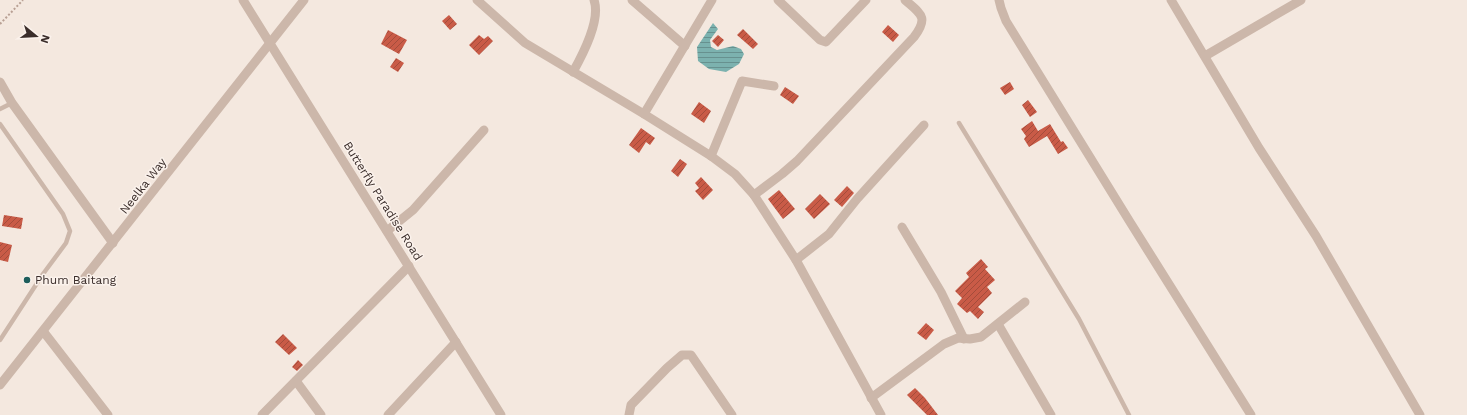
<svg xmlns="http://www.w3.org/2000/svg" width="1467" height="415" font-family="'Work Sans',sans-serif">
<style>
.water{fill:url(#water-rules)}
.building{fill:url(#building-hatch)}
.lines{fill:none;stroke-linecap:round;stroke-linejoin:round}
.path{stroke:#b8a094;stroke-width:2;stroke-dasharray:2 2;stroke-linecap:butt}
.service{stroke:#ccb7aa;stroke-width:4.5}
.minor{stroke:#ccb7aa;stroke-width:9}
.poi-dot{fill:#1d5d5b;stroke:#fbf2ec;stroke-width:1.5}
.labels{text-anchor:middle;dominant-baseline:central;stroke-width:3;stroke-linejoin:round;paint-order:stroke}
.street-label{font-size:12px;fill:#3a2d2a;stroke:#fbf2ec}
.poi-label{font-size:12px;fill:#3a2d2a;stroke:#fbf2ec;text-anchor:start}
</style>
<defs>
<pattern id="water-rules" width="6" height="5" patternUnits="userSpaceOnUse"><rect width="6" height="5" fill="#7cb2af"/><path d="M0 2.5h6" fill="none" stroke="#67918f"/></pattern>
<pattern id="building-hatch" width="6" height="6" patternUnits="userSpaceOnUse"><rect width="6" height="6" fill="#c95b47"/><path d="M-1 1l2-2M0 6l6-6M5 7l2-2" fill="none" stroke="#a44c3b"/></pattern>
</defs>
<rect width="100%" height="100%" fill="#f4e8df"/>
<path class="water" d="M713 23 718 29 710 40 711 47 717 50 733 46 741 49 744 54 739 64 726 72 709 69 698 61 697 47Z"/>
<g class="building">
<path d="M449 15 457 24 450 30 442 21Z"/>
<path d="M888 25 899 35 893 42 882 32Z"/>
<path d="M743 29 758 44 753 49 737 35Z"/>
<path d="M388 30 407 40 399 54 381 44Z"/>
<path d="M479 35 484 39 488 36 493 41 479 55 469 45Z"/>
<path d="M718 35 724 40 718 47 712 41Z"/>
<path d="M396 58 404 63 398 72 390 67Z"/>
<path d="M1010 82 1014 89 1005 95 1000 88Z"/>
<path d="M785 87 799 96 793 104 780 95Z"/>
<path d="M1028 100 1037 112 1030 117 1022 105Z"/>
<path d="M699 102 711 111 704 123 691 114Z"/>
<path d="M1032 121 1038 131 1050 124 1061 142 1063 141 1068 148 1058 154 1047 136 1029 147 1024 139 1026 136 1021 129Z"/>
<path d="M641 128 655 138 650 145 646 142 639 153 629 145Z"/>
<path d="M680 159 687 164 678 177 671 171Z"/>
<path d="M701 177 713 190 703 200 695 191 699 188 695 183Z"/>
<path d="M847 186 854 193 842 207 834 200Z"/>
<path d="M779 190 795 209 783 219 768 199Z"/>
<path d="M820 194 830 204 814 219 805 209Z"/>
<path d="M4 215 23 218 21 229 2 226Z"/>
<path d="M0 242 12 245 8 262 0 260Z"/>
<path d="M981 259 988 267 985 269 995 280 987 287 992 293 978 307 984 312 978 319 970 311 967 313 957 304 962 298 955 291 969 277 966 273Z"/>
<path d="M926 323 934 330 926 340 917 333Z"/>
<path d="M283 334 297 348 289 355 275 342Z"/>
<path d="M298 360 303 365 297 371 292 367Z"/>
<path d="M915 388 925 398 938 415H927L907 395Z"/>
</g>
<g class="lines">
<path class="path" d="M0 24 23 0"/>
<g class="service">
<path d="M0 109 12 103"/>
<path d="M959 123 1079 319 1129 415"/>
<path d="M0 124 63 214 70 231 66 243 43 274 0 340"/>
</g>
<g class="minor">
<path d="M243 0 501 415"/>
<path d="M477 0 525 43 644 114 711 156 735 174 754 195 796 260 881 415"/>
<path d="M632 0 685 46"/>
<path d="M778 0 820 40 826 42 866 0"/>
<path d="M999 0 1001 8 1006 21 1130 222 1251 415"/>
<path d="M1171 0 1259 148 1316 236 1420 415"/>
<path d="M1205 56 1301 0"/>
<path d="M573 72C583 54 601 20 594 0"/>
<path d="M0 82 12 103 113 243"/>
<path d="M644 114 712 0"/>
<path d="M711 156 742 81 774 86"/>
<path d="M754 195 782 174 797 161 914 37C929 17 921 14 905 0"/>
<path d="M902 227 941 292 964 339"/>
<path d="M387 231 413 210 484 130"/>
<path d="M796 260 829 234 857 199 924 125"/>
<path d="M998 324 1051 415"/>
<path d="M43 331 108 415"/>
<path d="M296 381 321 415"/>
<path d="M0 385 304 0"/>
<path d="M871 398 944 344 958 338 970 339 981 337 1025 302"/>
<path d="M262 415 409 266"/>
<path d="M388 415 456 342"/>
<path d="M629 415 631 405 667 368 682 355H691L732 415"/>
</g>
</g>
<circle class="poi-dot" cx="27" cy="280" r="4"/>
<g class="labels">
<g class="street-label">
<text transform="translate(143 186) rotate(-52)">Neelka Way</text>
<text transform="translate(383 201) rotate(58)">Butterfly Paradise Road</text>
</g>
<g class="poi-label">
<text x="35" y="280">Phum Baitang</text>
</g>
</g>
<g transform="translate(36 36) rotate(108)" stroke="#fbf2ec" stroke-width="3" paint-order="stroke">
<path d="M0-3L7 15L0 10L-7 15Z" fill="#3a2d2a"/>
<text y="-6" font-size="11" font-weight="bold" text-anchor="middle" fill="#3a2d2a">N</text>
</g>
</svg>
